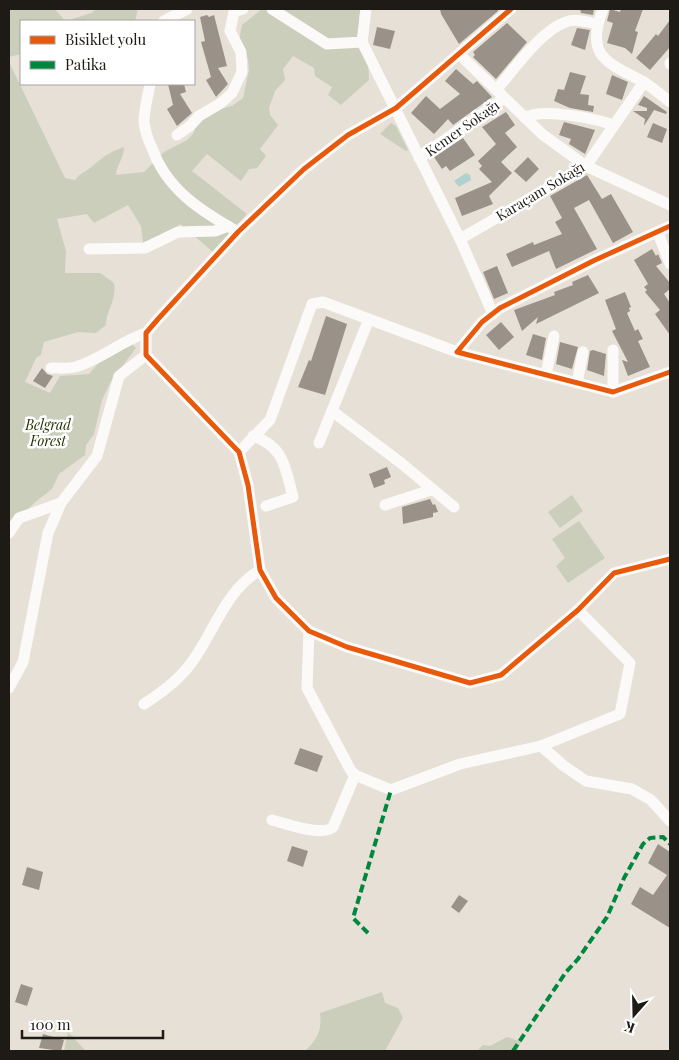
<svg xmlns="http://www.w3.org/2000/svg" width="679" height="1060" font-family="'Playfair Display',serif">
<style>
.green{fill:#cbcebb}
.water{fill:#b1d1ce}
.building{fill:#9a9289}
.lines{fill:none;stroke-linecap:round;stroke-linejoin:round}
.minor{stroke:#fbfaf9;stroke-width:11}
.quiet{stroke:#00873e;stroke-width:4;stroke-dasharray:8 4;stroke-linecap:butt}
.cycleway-casing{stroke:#fff;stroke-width:8}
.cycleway{stroke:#e8590c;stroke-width:5}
.labels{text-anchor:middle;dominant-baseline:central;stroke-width:5;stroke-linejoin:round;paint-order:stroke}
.street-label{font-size:14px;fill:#1e1a15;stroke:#fff}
.park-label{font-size:14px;font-style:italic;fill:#243500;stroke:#fff}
</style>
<rect width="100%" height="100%" fill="#e7e0d7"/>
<g class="green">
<path d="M9 9H55L65 21H21V54L9 57Z"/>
<path d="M97 9H138L135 21H67L91 13Z"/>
<path d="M262 9H361L359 17 361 29 368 61 369 80 341 105 328 95 332 87 315 76 314 68 293 56 283 69 285 80 275 91 269 108 270 115 278 125 260 149 266 156 257 168 249 169 241 181 207 154 192 171 247 214 213 252 180 224 163 239 143 242 141 226 128 205 94 223 87 214 57 219 66 251 65 273H100L114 283C117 301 105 313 106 325L96 333 78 332 44 342 41 355 36 358 25 382 50 393 60 376 89 374 101 360 131 343 136 348 111 381 102 400 94 434 86 445 85 455 59 474 52 489 34 503 9 530V62L65 178 75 180C80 173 84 173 90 168 104 157 107 153 124 147 124 158 117 164 116 175L144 172 164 152 187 140 193 134 197 123 216 110 232 106 243 98 249 70 248 59 239 40 242 25Z"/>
<path d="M391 123 396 126 408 150 406 151 380 134Z"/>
<path d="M572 495 583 511 560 528 548 512Z"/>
<path d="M579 521 605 558 568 583 556 566 565 558 552 539Z"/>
<path d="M382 992 385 1003 398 1008 403 1018 385 1051H305C318 1039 322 1030 320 1013Z"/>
<path d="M68 1032 86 1051H64Z"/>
<path d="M507 1037 521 1042 517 1051H477L483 1045 490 1046Z"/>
</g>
<path class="water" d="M466 173 470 175 471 180 459 187 454 181Z"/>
<g class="building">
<path d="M440 9H498V11L459 44 441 14Z"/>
<path d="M580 9H594L593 15 581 13Z"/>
<path d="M610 9 620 12 621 9H643L635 31 638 32 632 54 625 48 607 43 613 23 607 21Z"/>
<path d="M207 15 209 17 214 15 227 66 218 68 228 84 216 97 206 80 211 77 201 42 205 41 200 17Z"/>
<path d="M670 20V47L650 70 636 58 656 34 658 36Z"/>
<path d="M507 23 527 42 496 79 473 57 475 55 473 52Z"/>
<path d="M377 27 395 31 390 49 373 45Z"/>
<path d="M577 28 590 30 585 50 571 45Z"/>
<path d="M456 69 473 84 477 81 492 97 453 125 448 119 434 134 411 113 426 96 440 109 460 94 445 81Z"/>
<path d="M570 72 586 76 580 94 589 95 588 105 594 106 593 112 570 108 554 101 558 89 564 90Z"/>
<path d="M612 75 628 82 622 100 606 94Z"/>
<path d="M168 84H184L186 92 180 94 192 113 177 126 167 109 173 105Z"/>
<path d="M644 96 667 112 666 114 654 110 644 126 645 119 633 111H647V108L638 105Z"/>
<path d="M506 112 515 125 505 133 517 147 501 162 512 173 489 196 493 204 462 216 455 198 492 182 479 169 482 166 478 161 496 144 482 127Z"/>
<path d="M564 122 595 130 585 154 569 144 571 139 559 135Z"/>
<path d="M653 123 667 129 662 143 647 137Z"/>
<path d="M463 138 475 155 450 171 446 166 442 169 434 157Z"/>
<path d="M528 157 539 169 526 182 514 171Z"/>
<path d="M587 175 602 199 611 194 633 232 613 243 589 200 574 208 597 249 556 269 549 251 512 267 506 254 533 242 534 245 562 234 555 222 562 218 550 196Z"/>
<path d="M652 249 656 256 658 254 662 263 656 266 670 283V289L664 294 670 303V335L655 314 660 310 645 292 647 290 644 287 648 284 634 260Z"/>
<path d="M497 266 508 293 494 299 483 272Z"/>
<path d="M588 275 599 293 536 324 538 317 522 331 514 310 555 295 554 292 573 285 572 282Z"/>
<path d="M625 292 631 307 629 308 630 311 627 313 635 331 638 329 643 339 638 341 650 367 628 376 622 360 628 362 612 331 616 329 605 300Z"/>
<path d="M326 316 347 324 325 395 298 387 309 360 311 361Z"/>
<path d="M501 322 514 337 499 350 486 335Z"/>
<path d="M533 334 546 338 542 360 526 355Z"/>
<path d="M560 342 578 347 572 369 556 364Z"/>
<path d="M593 350 606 354 604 376 587 370 590 351Z"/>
<path d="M42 368 47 374 53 376 45 388 33 381Z"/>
<path d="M387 467 391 477 384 480 385 484 374 488 369 474Z"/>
<path d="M430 499 433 505 435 504 438 512 433 513V517L403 524 402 507Z"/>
<path d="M300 748 323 756 317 772 294 764Z"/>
<path d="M658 844 670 852V928L631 904 640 887 653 895 667 875 648 863Z"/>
<path d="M292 846 308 851 303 867 287 861Z"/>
<path d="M27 867 43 872 39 890 22 885Z"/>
<path d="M459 895 468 901 459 913 451 907Z"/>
<path d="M21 984 33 988 27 1006 15 1002Z"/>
<path d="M43 1034 64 1040 61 1051 39 1048Z"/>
</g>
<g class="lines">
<g class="minor">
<path d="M272 9 327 44 362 42 366 9"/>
<path d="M511 9 396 108 348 135 304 169 238 232 158 319 146 333V355L239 452 248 485 260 570 276 598 309 631 347 647 470 683 501 675 578 610 614 573 670 559"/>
<path d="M603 9C585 55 605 62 642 81 652 87 661 95 670 102"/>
<path d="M164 21 187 9"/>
<path d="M362 42 460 239 493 314"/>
<path d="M459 54 542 134 586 166 670 205"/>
<path d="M670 64V63"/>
<path d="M150 84C148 96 144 109 144 122 145 131 148 140 152 148 167 190 201 211 238 232"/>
<path d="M496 90C514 70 541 30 566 22 576 18 587 22 597 24"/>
<path d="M525 118C542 107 595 119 614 125"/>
<path d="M177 135 190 126 199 116 221 103 232 93 242 72 241 52 230 31 234 12 243 9"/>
<path d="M419 158 504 98"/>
<path d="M670 226 593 261 500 308 482 322 457 352 613 392 670 372"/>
<path d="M658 233 670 264"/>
<path d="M460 239 586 166 644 82"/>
<path d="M89 249 145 248 178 232 215 231 228 226"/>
<path d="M613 350V392"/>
<path d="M51 368C58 368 67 369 75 367 100 360 121 341 146 333"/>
<path d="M546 375 554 336"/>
<path d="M577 383 583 352"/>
<path d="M332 411 401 463 454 507"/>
<path d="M253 436C285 447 285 468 293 497L266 506"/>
<path d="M319 443 369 319"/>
<path d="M239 452 270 420 312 304 323 302 457 352"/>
<path d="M385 505 431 490"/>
<path d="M9 533 19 518 61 503"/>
<path d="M309 631 307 688 351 771 355 775 391 790 460 764 541 746 620 714 630 663 578 610"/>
<path d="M9 688 23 662 48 533 61 503 97 456 119 376 146 355"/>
<path d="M144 704C163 692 179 680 192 662 215 630 225 591 260 570"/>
<path d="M541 746 564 766 586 781 632 789 651 800 670 821"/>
<path d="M272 820C287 824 322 837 333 827L355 775"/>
</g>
<g class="quiet">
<path d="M368 933 353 918 391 790"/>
<path d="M513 1051 566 972 578 959 607 917 624 878 643 844 650 838 663 837 670 844"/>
</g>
<defs>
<g id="cycleway">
<path d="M511 9 396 108 348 135 304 169 238 232 158 319 146 333V355L239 452 248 485 260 570 276 598 309 631 347 647 470 683 501 675 578 610 614 573 670 559"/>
<path d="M670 226 593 261 500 308 482 322 457 352 613 392 670 372"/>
</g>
</defs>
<use href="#cycleway" class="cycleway-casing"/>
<use href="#cycleway" class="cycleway"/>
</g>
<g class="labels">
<g class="street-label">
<text transform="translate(462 128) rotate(-35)">Kemer Sokağı</text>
<text transform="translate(540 191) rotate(-31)">Karaçam Sokağı</text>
</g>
<g class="park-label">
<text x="48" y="424">Belgrad<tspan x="48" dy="16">Forest</tspan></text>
</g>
</g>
<rect width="679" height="1060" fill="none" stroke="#1e1a15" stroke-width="20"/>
<rect x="20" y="20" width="175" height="65" fill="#ffffff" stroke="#a5a3a1"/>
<rect x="30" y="36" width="25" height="8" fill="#e8590c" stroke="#a5a3a1"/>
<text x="65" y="45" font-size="15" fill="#1e1a15">Bisiklet yolu</text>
<rect x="30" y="61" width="25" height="8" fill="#00873e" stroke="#a5a3a1"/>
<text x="65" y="70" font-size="15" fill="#1e1a15">Patika</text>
<g transform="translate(634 1015) rotate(200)" stroke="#ffffff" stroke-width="4" paint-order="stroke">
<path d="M0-4L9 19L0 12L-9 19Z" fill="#1e1a15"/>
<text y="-8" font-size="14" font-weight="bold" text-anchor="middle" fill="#1e1a15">K</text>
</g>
<path d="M22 1030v8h141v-8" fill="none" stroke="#1e1a15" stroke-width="2.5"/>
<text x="30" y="1030" font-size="15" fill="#1e1a15" stroke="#ffffff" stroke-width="4" paint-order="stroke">100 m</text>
</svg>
